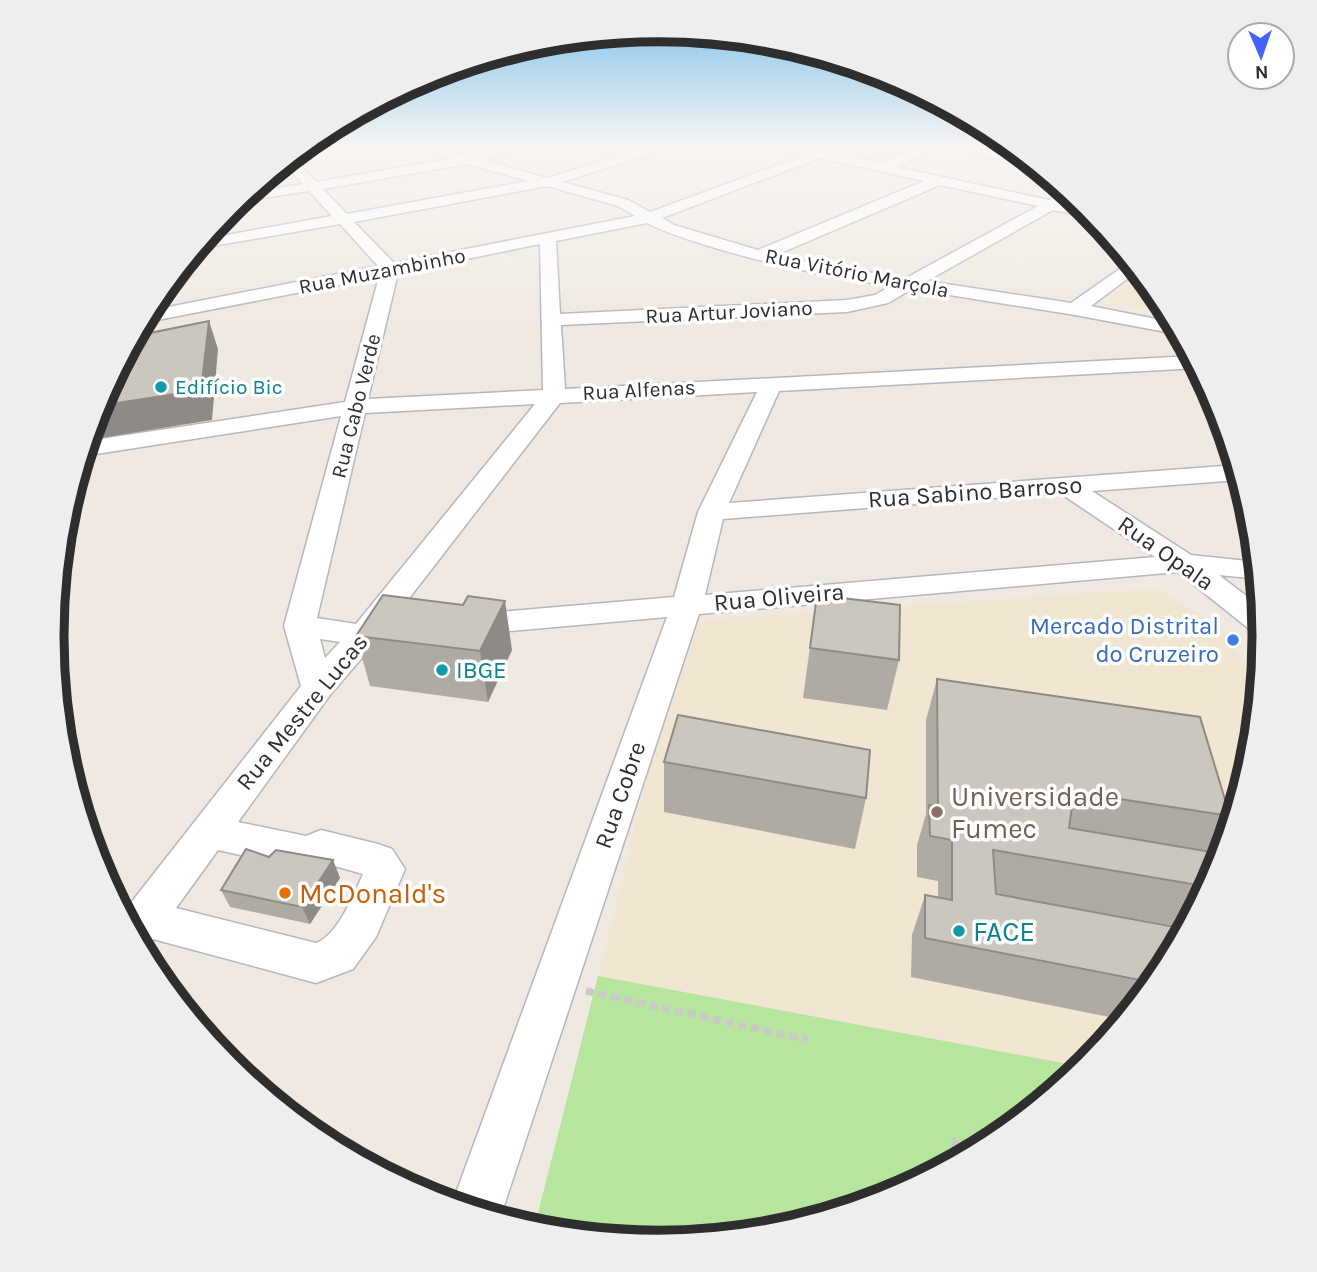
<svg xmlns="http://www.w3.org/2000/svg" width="1317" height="1272" font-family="Karla,sans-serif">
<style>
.education{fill:#f0e6d1}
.green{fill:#b6e59e}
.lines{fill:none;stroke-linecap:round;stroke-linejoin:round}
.minor-casing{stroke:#b4b7c1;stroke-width:3}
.path{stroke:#c9c9c9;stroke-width:7;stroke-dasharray:8 5;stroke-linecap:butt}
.minor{fill:#fff;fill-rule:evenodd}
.wall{fill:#afaba4}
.shaded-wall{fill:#8e8b86}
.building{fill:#cbc7bf;stroke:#8e8b86;stroke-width:2}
.culture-dot{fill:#0f9aa8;stroke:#fff;stroke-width:2.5}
.shop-dot{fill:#3f7fe0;stroke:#fff;stroke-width:2.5}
.education-dot{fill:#8d6e63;stroke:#fff;stroke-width:2.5}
.food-dot{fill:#e8710a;stroke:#fff;stroke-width:2.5}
.labels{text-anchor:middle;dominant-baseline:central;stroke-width:7;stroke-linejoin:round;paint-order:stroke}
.far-street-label{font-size:21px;fill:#2e2e2e;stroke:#fff}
.far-culture-label{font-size:21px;fill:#0d838f;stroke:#fff;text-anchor:start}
.street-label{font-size:24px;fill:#2e2e2e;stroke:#fff}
.shop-label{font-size:24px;fill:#366cbe;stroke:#fff;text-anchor:end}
.culture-label{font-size:24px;fill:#0d838f;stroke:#fff;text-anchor:start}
.near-education-label{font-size:28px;fill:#785e54;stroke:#fff;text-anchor:start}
.near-food-label{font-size:28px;fill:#c56008;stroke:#fff;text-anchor:start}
.near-culture-label{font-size:28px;fill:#0d838f;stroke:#fff;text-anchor:start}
.rim{fill:none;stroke:#2e2e2e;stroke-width:9}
</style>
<rect width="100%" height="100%" fill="#efe9e1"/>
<g class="education">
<path d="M1142 274 1163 300 1171 315 1106 301Z"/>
<path d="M1151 589 1163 592 1215 624 1257 681 1260 688 1253 755 1218 868 1162 973 1084 1067 598 976 655 746 698 625 709 619Z"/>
</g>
<path class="green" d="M598 976 1084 1067 995 1140 890 1196 776 1231 658 1242 540 1231 534 1229Z"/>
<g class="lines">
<defs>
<g id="minor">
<path d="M302 148H327L321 152 292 156Z"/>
<path d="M418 148C436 146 451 156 468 156 483 156 499 148 518 148L516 151 482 160 547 178 645 148H663L661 151 562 182 628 200 650 212 805 155 792 152V148H808L881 163 917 148H933L931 151 896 167 1049 200 1067 191 1075 198 1065 203 1088 208 1096 218 1053 210 927 281 1071 303 1131 261 1139 270 1091 306 1176 323 1182 335 1075 315 912 289 888 303 847 312 561 325 565 389 1193 356 1199 368 779 391 729 503 1237 465 1241 479 1239 480 1092 491 1191 555 1257 562 1259 579 1219 575 1262 608 1265 635 1253 632 1178 572 699 614 500 1218 452 1204 667 617 465 635 454 632 449 625 454 618 465 615 674 597 698 512 757 392 560 403 390 623 411 625 416 632 411 639 373 645 330 695 238 822 306 836 321 830 378 844 392 849 405 869 376 937 353 969 316 983 153 939 148 947 142 949 123 913 301 686 284 626 341 416 83 456 87 441 345 402 379 277 142 323 148 311 378 266 340 224 196 249 204 239 332 216 309 191 236 202 247 193 303 184 284 163 291 157 316 182 449 159ZM820 158 924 181 758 250 674 225 662 218ZM467 164 528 181 347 214 323 189ZM940 185 1038 206 906 278 826 266 776 255ZM547 186 618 206 635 216 394 263 354 222ZM647 223C668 234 690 240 712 247 771 265 830 277 891 286L875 295 847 300 560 314 556 241ZM540 244 543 390 368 399 398 273ZM535 404 356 624 317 618 365 413ZM1060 493 1155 557 705 595 723 519ZM320 639 340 642 325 658ZM218 850 316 872 331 865 363 874C354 894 338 935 316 943L176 908Z"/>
<path d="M952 148C977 146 1015 148 1035 164L958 152Z"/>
</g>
</defs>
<use href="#minor" class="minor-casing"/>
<g class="path">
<path d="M586 991 808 1040"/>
<path d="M956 1161 955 1141 984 1146"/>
</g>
<use href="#minor" class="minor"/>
</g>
<g class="wall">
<path d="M817 595 899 660 887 710 803 698Z"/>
<path d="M356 636 512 650 488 702 370 686Z"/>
<path d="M937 679 1230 816 1208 851 1218 868 1187 928 1024 899 1162 973 1124 1020 911 977 912 935 925 895 938 897V881L917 877V845L926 814V720Z"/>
<path d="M664 762 866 798 855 849 664 812Z"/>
<path d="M269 857 333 860 340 878 310 924 230 907 221 890Z"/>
</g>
<g class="shaded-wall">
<path d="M209 321 218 349 212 420 88 440 98 406Z"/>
<path d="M505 601 512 650 488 702 480 651Z"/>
<path d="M333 860 340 878 310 924 302 907Z"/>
</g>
<g class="building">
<path d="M209 321 201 390 98 406 135 336Z"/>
<path d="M383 595 463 605 468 596 505 601 480 651 356 636Z"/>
<path d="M817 595 900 605 899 660 810 648Z"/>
<path d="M937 679 1200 717 1230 816 1074 792 1069 828 1223 854 1218 868 1209 887 993 850 996 894 1186 929 1162 973 1155 983 925 938V895L952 900V840L930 836 929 805 938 806Z"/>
<path d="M678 715 870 750 866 798 664 762Z"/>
<path d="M246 849 269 857 276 850 333 860 302 907 221 890Z"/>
</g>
<linearGradient id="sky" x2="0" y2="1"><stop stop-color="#7abfeb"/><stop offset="0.45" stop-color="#f8f5f2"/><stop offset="1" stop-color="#f8f5f2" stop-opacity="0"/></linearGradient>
<rect width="1317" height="326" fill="url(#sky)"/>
<g class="culture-dot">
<circle cx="161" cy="387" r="7"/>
<circle cx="442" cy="670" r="7"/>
<circle cx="959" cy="931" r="7"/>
</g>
<circle class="shop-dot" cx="1233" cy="640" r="7"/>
<circle class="education-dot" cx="937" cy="812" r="7"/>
<circle class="food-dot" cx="285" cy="893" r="7"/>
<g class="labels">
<g class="far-street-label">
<text transform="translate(382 271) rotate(-11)">Rua Muzambinho</text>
<text transform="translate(857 273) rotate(11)">Rua Vitório Marçola</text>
<text transform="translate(729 312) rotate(-3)">Rua Artur Joviano</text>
<text transform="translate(639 390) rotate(-3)">Rua Alfenas</text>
<text transform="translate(356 406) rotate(-76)">Rua Cabo Verde</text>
</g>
<g class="far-culture-label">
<text x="175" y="387">Edifício Bic</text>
</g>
<g class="street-label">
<text transform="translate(975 492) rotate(-4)">Rua Sabino Barroso</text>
<text transform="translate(1166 553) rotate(35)">Rua Opala</text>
<text transform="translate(779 597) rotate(-5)">Rua Oliveira</text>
<text transform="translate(302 712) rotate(-51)">Rua Mestre Lucas</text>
<text transform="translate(620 795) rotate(-71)">Rua Cobre</text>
</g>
<g class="shop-label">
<text x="1219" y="626">Mercado Distrital<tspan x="1219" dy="28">do Cruzeiro</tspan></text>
</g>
<g class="culture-label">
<text x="456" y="670">IBGE</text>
</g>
<g class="near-education-label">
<text x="951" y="796">Universidade<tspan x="951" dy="32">Fumec</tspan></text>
</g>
<g class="near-food-label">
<text x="299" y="893">McDonald's</text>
</g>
<g class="near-culture-label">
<text x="973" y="931">FACE</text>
</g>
</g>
<path d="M0 0H1317V1272H0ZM64 636a594 594 0 1 1 1188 0a594 594 0 1 1-1188 0Z" fill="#eee" fill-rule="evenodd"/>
<path class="rim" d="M64 636a594 594 0 1 1 1188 0a594 594 0 1 1-1188 0Z"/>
<g transform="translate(1261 56) rotate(178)"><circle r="33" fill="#ffffff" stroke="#ababab" stroke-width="2"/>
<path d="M0-5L12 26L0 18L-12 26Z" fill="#4264fb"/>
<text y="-10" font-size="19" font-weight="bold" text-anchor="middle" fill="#2e2e2e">N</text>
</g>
</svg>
